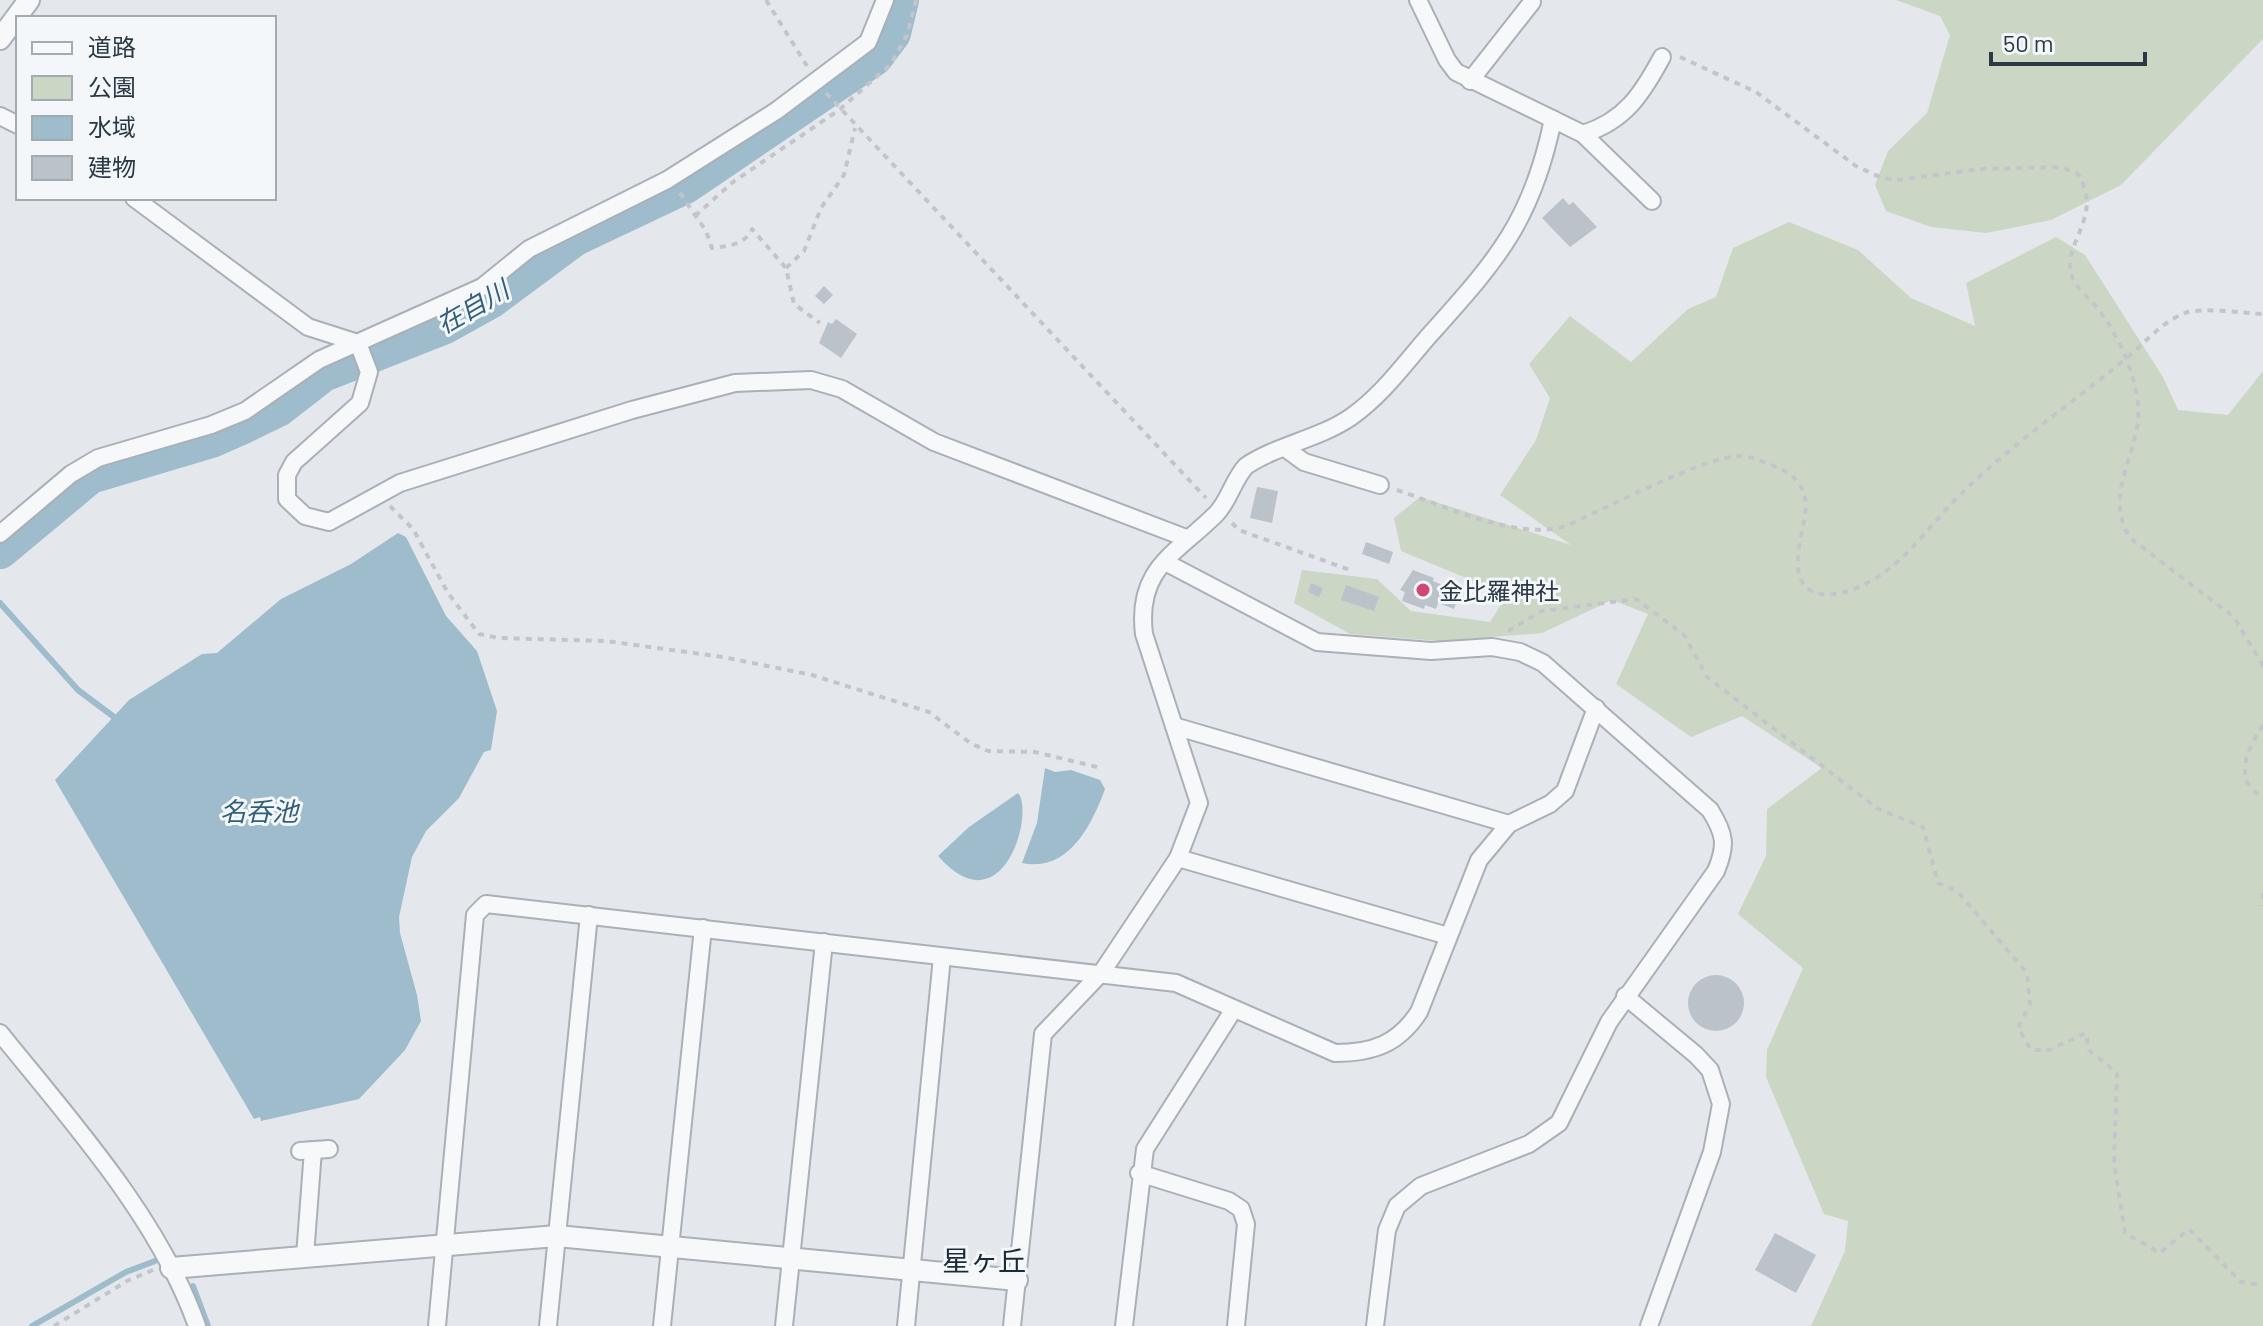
<svg xmlns="http://www.w3.org/2000/svg" width="2263" height="1326" font-family="Barlow,'Noto Sans JP',sans-serif">
<style>
.green{fill:#ccd6c5}
.water{fill:#9ebccc}
.lines{fill:none;stroke-linecap:round;stroke-linejoin:round}
.stream{stroke:#9ebccc;stroke-width:6}
.river{stroke:#9ebccc;stroke-width:38}
.building{fill:#bbc2ca}
.minor-casing{stroke:#a9b0b7;stroke-width:20}
.tertiary-casing{stroke:#a9b0b7;stroke-width:24}
.path{stroke:#c2c6cb;stroke-width:4;stroke-dasharray:6 6;stroke-linecap:butt}
.minor{stroke:#f7f8fa;stroke-width:16}
.tertiary{stroke:#f7f8fa;stroke-width:20}
.poi-dot{fill:#d14875;stroke:#f3f7f9;stroke-width:3}
.labels{text-anchor:middle;dominant-baseline:central;stroke-width:6;stroke-linejoin:round;paint-order:stroke}
.poi-label{font-size:24px;fill:#2b3945;stroke:#f3f7f9;text-anchor:start}
.water-label{font-size:26px;font-style:italic;fill:#345f7a;stroke:#f3f7f9}
.quarter-label{font-size:28px;fill:#1d2936;stroke:#f3f7f9}
</style>
<rect width="100%" height="100%" fill="#e4e8ec"/>
<g class="green">
<path d="M1896 0H2263V39L2121 185 2051 220 1986 233 1931 227 1886 211 1875 185 1888 151 1927 113 1950 35 1940 16Z"/>
<path d="M1789 222 1858 250 1911 298 1975 326 1966 283 2056 237 2085 255 2163 377 2178 410 2228 415 2263 371V1326H1811L1845 1251 1848 1221 1824 1214 1766 1077 1767 1050 1803 968 1738 914 1766 856 1767 809 1822 768 1742 716 1691 737 1616 684 1648 614 1612 600 1542 633 1440 641 1350 634 1294 603 1302 570 1377 579 1411 611 1490 622 1507 595 1401 551 1394 518 1420 497 1571 545 1500 495 1536 440 1550 398 1529 364 1570 316 1631 362 1688 309 1716 297 1733 248Z"/>
</g>
<g class="water">
<path d="M398 533 406 537 446 616 477 651 497 711 491 750 484 752 459 798 426 831 412 857 399 917 400 933 417 995 421 1021 405 1050 359 1099 261 1121 260 1117 254 1119 55 780 129 700 202 654 217 653 281 599 351 564Z"/>
<path d="M1045 768 1055 772 1071 770 1100 780 1105 789C1092 825 1068 873 1022 863L1037 823Z"/>
<path d="M1018 793C1035 812 1003 930 938 856L969 827Z"/>
</g>
<g class="lines">
<g class="stream">
<path d="M0 603 78 690 114 717"/>
<path d="M193 1286 208 1326"/>
<path d="M32 1326 126 1272 155 1261"/>
</g>
<path class="river" d="M0 550 90 475 211 439 245 424 278 408 323 373 445 325 490 300 575 237 685 185 874 57 892 33 900 0"/>
</g>
<g class="building">
<path d="M1563 198 1569 205 1573 202 1597 227 1570 247 1542 218Z"/>
<path d="M824 286 833 295 824 304 815 296Z"/>
<path d="M836 319 857 334 841 358 819 343 828 322 832 324Z"/>
<path d="M1257 487 1278 491 1272 523 1250 518Z"/>
<path d="M1366 542 1393 552 1389 564 1362 554Z"/>
<path d="M1413 570 1434 578 1433 581 1445 586 1444 589 1459 595 1454 609 1438 603 1436 609 1425 605 1424 609 1402 601 1405 592 1400 590Z"/>
<path d="M1311 583 1323 588 1319 597 1308 592Z"/>
<path d="M1346 585 1379 597 1374 611 1341 600Z"/>
<circle cx="1716" cy="1003" r="28"/>
<path d="M1775 1233 1816 1255 1796 1293 1755 1270Z"/>
</g>
<g class="lines">
<defs>
<g id="minor">
<path d="M1418 0 1447 60 1456 72 1583 134 1652 201"/>
<path d="M1470 81 1532 2"/>
<path d="M0 116 18 125"/>
<path d="M1583 134C1625 121 1642 94 1662 57"/>
<path d="M134 198 308 327 358 343"/>
<path d="M358 343 369 372 360 403 294 462 287 475V499L305 516 329 522 400 483 632 410 735 383 811 380 842 389 934 442 1186 538"/>
<path d="M1285 448 1304 462 1380 485"/>
<path d="M0 534 71 474 98 458 211 425 245 411 319 360 482 287 529 249 667 180 776 111 868 42 885 0"/>
<path d="M1165 562 1317 642 1431 651 1492 647 1520 652 1543 663 1710 810C1725 834 1727 845 1716 871L1609 1022 1559 1123 1529 1144 1421 1186 1397 1206 1387 1230 1375 1326"/>
<path d="M1174 726 1509 824"/>
<path d="M1178 858 1448 936"/>
<path d="M1625 996 1696 1055 1710 1070 1721 1104 1712 1152 1649 1326"/>
<path d="M0 1033C71 1121 159 1218 197 1326"/>
<path d="M300 1151 329 1149"/>
<path d="M1139 1173 1229 1201 1241 1209 1246 1224 1236 1326"/>
<path d="M305 1256 313 1150"/>
<path d="M437 1326 475 915 486 904 1176 983 1335 1053C1373 1053 1398 1044 1419 1012L1479 860 1509 824 1550 804 1565 791 1596 708"/>
<path d="M548 1326 589 915"/>
<path d="M662 1326 703 928"/>
<path d="M784 1326 824 942"/>
<path d="M906 1326 942 957"/>
<path d="M1012 1326 1043 1034 1102 972 1178 858 1199 803 1144 634C1136 568 1176 554 1216 514 1229 501 1233 480 1246 466 1277 445 1319 439 1351 417 1381 396 1403 366 1427 338 1495 262 1532 223 1553 119"/>
<path d="M1124 1326 1145 1149 1234 1009"/>
</g>
<g id="tertiary">
<path d="M0 39 29 0"/>
<path d="M171 1268 557 1236 1017 1280"/>
</g>
</defs>
<use href="#minor" class="minor-casing"/>
<use href="#tertiary" class="tertiary-casing"/>
<g class="path">
<path d="M766 0 807 66"/>
<path d="M1680 57 1756 92 1856 166 1882 178 1897 180 1980 169 2062 167 2078 174C2104 216 2063 242 2071 274 2075 288 2089 297 2097 308 2119 334 2142 387 2138 421 2133 463 2105 498 2130 538L2234 617 2263 666"/>
<path d="M826 93 1206 498"/>
<path d="M680 193 706 231 712 248C728 246 745 245 752 229L786 268 794 304 820 323"/>
<path d="M695 216 733 182 839 110 891 64 907 35 916 0"/>
<path d="M786 268 804 251 821 208 844 175 855 128"/>
<path d="M1397 490C1445 506 1517 541 1566 526 1602 510 1706 456 1740 456 1752 456 1763 462 1774 466 1828 488 1796 526 1798 566 1800 604 1839 597 1863 585 1901 567 1923 534 1951 504 2003 450 2065 409 2123 361 2144 345 2159 323 2185 313 2201 307 2244 313 2263 314"/>
<path d="M390 506 413 529 448 593 479 634 498 638 606 641 723 657 812 675 929 712 970 743 988 751 1035 752 1097 767"/>
<path d="M1232 523 1239 530 1350 570"/>
<path d="M1508 631 1542 611 1636 599 1684 635 1707 677 1878 809 1923 827 1938 883 1957 891 2027 973 2030 1004 2018 1028 2031 1050H2049L2086 1033 2089 1050 2117 1073 2114 1163 2125 1233 2160 1253 2189 1229 2241 1282 2263 1285"/>
<path d="M2263 725C2248 748 2231 781 2263 797"/>
<path d="M2263 893V906"/>
<path d="M54 1326 127 1281 153 1270"/>
</g>
<use href="#minor" class="minor"/>
<use href="#tertiary" class="tertiary"/>
</g>
<circle class="poi-dot" cx="1423" cy="590" r="8"/>
<g class="labels">
<g class="poi-label">
<text x="1439" y="590">金比羅神社</text>
</g>
<g class="water-label">
<text transform="translate(472 306) rotate(-30)">在自川</text>
<text x="259" y="810">名呑池</text>
</g>
<g class="quarter-label">
<text x="984" y="1260">星ヶ丘</text>
</g>
</g>
<rect x="16" y="16" width="260" height="184" fill="#f3f7f9" stroke="#a3abb1" stroke-width="2"/>
<rect x="32" y="42" width="40" height="12" fill="#f7f8fa" stroke="#a3abb1" stroke-width="2"/>
<text x="88" y="56" font-size="24" fill="#2b3945">道路</text>
<rect x="32" y="76" width="40" height="24" fill="#ccd6c5" stroke="#a3abb1" stroke-width="2"/>
<text x="88" y="96" font-size="24" fill="#2b3945">公園</text>
<rect x="32" y="116" width="40" height="24" fill="#9ebccc" stroke="#a3abb1" stroke-width="2"/>
<text x="88" y="136" font-size="24" fill="#2b3945">水域</text>
<rect x="32" y="156" width="40" height="24" fill="#bbc2ca" stroke="#a3abb1" stroke-width="2"/>
<text x="88" y="176" font-size="24" fill="#2b3945">建物</text>
<path d="M1991 52v12h154v-12" fill="none" stroke="#2b3945" stroke-width="4"/>
<text x="2003" y="52" font-size="24" fill="#2b3945" stroke="#f3f7f9" stroke-width="6" paint-order="stroke">50 m</text>
</svg>
